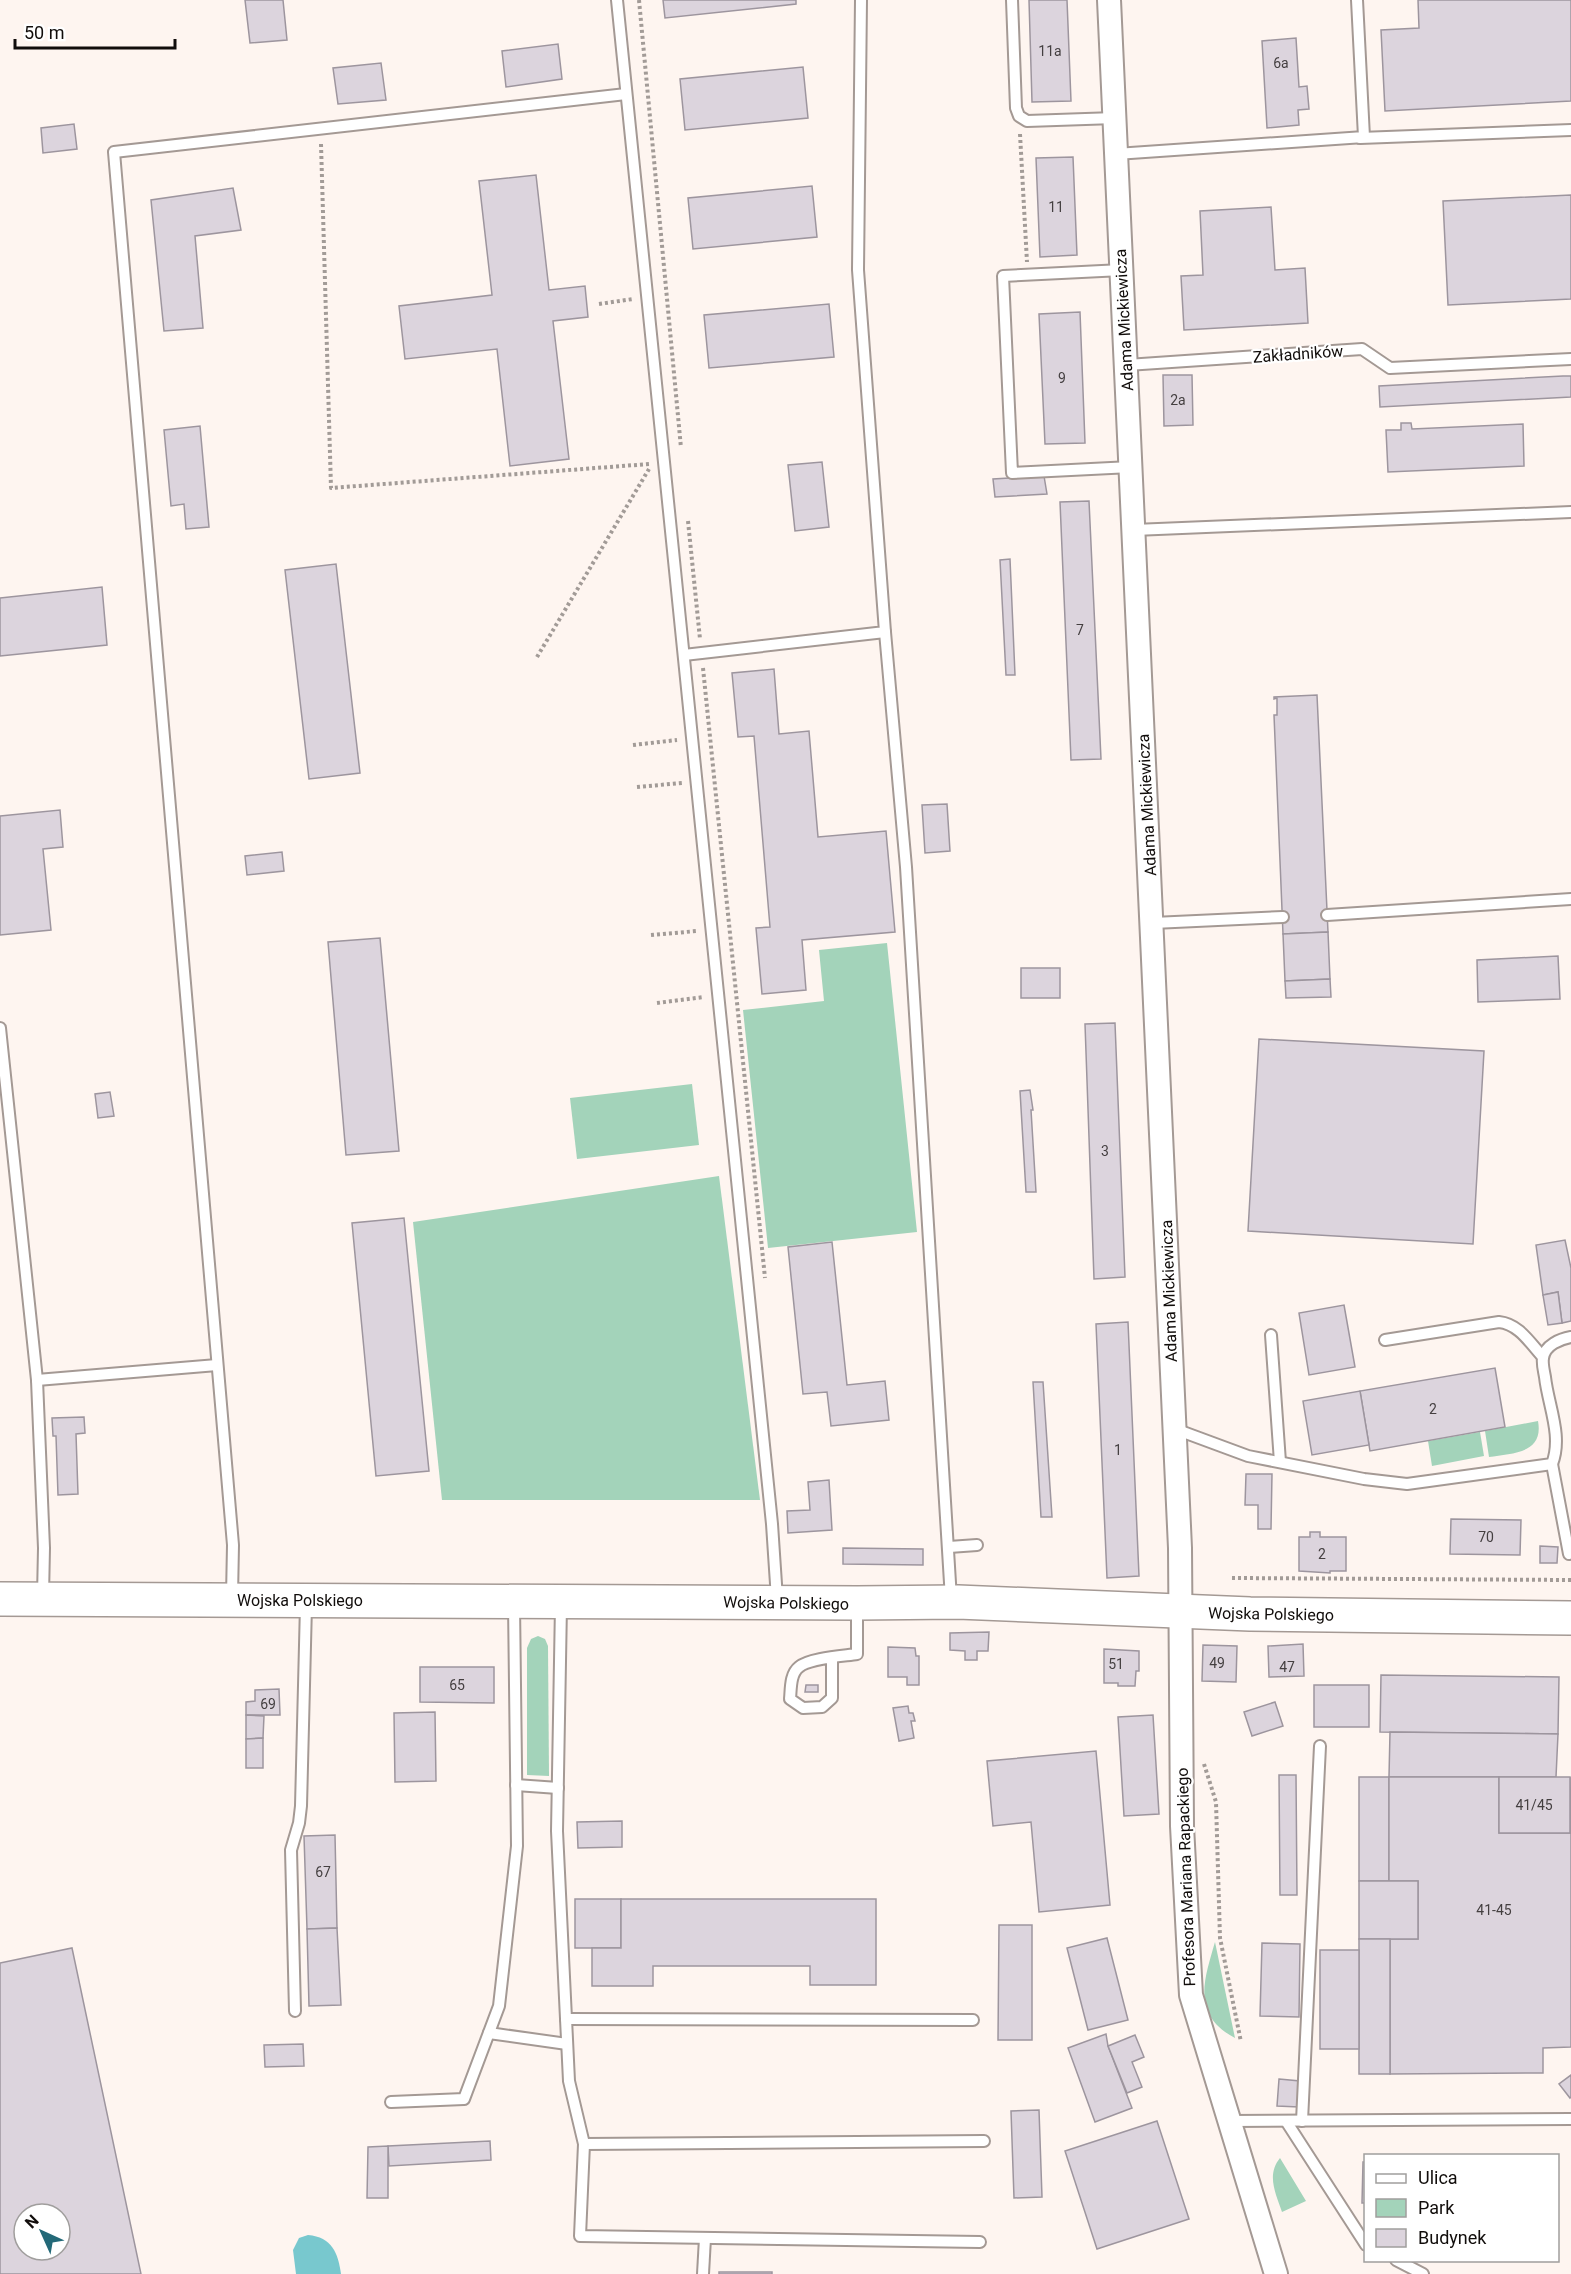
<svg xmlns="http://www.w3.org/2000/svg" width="1571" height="2274" font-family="Roboto,sans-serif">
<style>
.green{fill:#a3d3ba}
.water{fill:#78c8ce}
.building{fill:#dcd4dd;stroke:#9d959e;stroke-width:1.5;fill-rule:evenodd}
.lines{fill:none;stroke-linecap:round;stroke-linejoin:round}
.lane-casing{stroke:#a49994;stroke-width:14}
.street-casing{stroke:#a49994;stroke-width:26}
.primary-casing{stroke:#a49994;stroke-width:36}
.path{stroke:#a29b97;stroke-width:4;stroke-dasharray:3 3;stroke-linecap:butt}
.lane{stroke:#fff;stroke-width:10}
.street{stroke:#fff;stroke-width:22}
.primary{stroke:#fff;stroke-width:33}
.labels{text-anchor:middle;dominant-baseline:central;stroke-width:4.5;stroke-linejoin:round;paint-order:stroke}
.number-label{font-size:14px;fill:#443f40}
.street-label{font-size:16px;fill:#110d0b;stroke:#fff}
</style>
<rect width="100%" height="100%" fill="#fef5f0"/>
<g class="green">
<path d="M887 943 917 1232 768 1248 743 1010 824 1001 819 950Z"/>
<path d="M692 1084 699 1145 577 1159 570 1098Z"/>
<path d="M719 1176 760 1500H442L413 1222Z"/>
<path d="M1538 1421C1544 1454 1512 1453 1489 1457L1485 1431Z"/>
<path d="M1480 1432 1484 1456 1432 1466 1428 1441Z"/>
<path d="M538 1636 545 1639 548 1646 549 1776 527 1775V1648L531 1639Z"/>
<path d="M1215 1942 1235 2038C1191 2015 1204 1980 1215 1942Z"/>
<path d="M1280 2158 1306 2201 1282 2212C1276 2194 1266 2175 1280 2158Z"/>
</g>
<path class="water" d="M308 2235C332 2237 338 2253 341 2274H296L293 2250 299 2238Z"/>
<g class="building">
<path d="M245 0H283L287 40 250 43Z"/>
<path d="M663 0H796V4L665 18Z"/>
<path d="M1029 0H1067L1071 101 1032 102Z"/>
<path d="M1418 0H1571V101L1385 111 1381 30 1419 28Z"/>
<path d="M1296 38 1299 87 1307 86 1309 109 1298 110 1299 125 1267 128 1262 41Z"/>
<path d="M558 44 562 79 506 87 502 51Z"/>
<path d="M381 63 386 100 338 104 333 68Z"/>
<path d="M803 67 808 118 685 130 680 79Z"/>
<path d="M74 124 77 149 43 153 41 128Z"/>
<path d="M1073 157 1077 255 1040 257 1036 158Z"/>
<path d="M536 175 549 290 585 286 588 317 553 321 569 459 510 466 497 349 405 359 399 306 492 295 479 181Z"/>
<path d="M812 186 817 237 693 249 688 198Z"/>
<path d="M233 188 241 230 195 236 203 328 164 331 151 200Z"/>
<path d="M1571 195V299L1448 305 1443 201Z"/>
<path d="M1271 207 1275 270 1305 268 1308 323 1184 330 1181 276 1203 275 1200 211Z"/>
<path d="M829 304 834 357 709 368 704 315Z"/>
<path d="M1080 312 1085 443 1045 444 1039 314Z"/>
<path d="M1163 375H1192L1193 425 1164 426Z"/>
<path d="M1563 376H1571V397L1380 407 1379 386Z"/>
<path d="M1401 423H1411L1412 429 1523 424 1524 466 1388 472 1386 430H1401Z"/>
<path d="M200 426 209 527 186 529 184 504 171 506 164 430Z"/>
<path d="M822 462 829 527 795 531 788 465Z"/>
<path d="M1044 476 1047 494 995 497 993 479Z"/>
<path d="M1089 501 1101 759 1071 760 1060 502Z"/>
<path d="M1010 559 1015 675H1006L1000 560Z"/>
<path d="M336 564 360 773 309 779 285 570Z"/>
<path d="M102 587 107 645 0 656V598Z"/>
<path d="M774 669 779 734 809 731 818 837 886 831 895 932 802 940 806 990 762 994 756 928 770 927 754 736 738 737 732 673Z"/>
<path d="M1317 695 1328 932 1283 934 1274 715H1277V698L1274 699V697Z"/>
<path d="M947 804 950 851 925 853 922 805Z"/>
<path d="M60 810 63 847 43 849 51 930 0 935V816Z"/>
<path d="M282 852 284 871 247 875 245 856Z"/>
<path d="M1328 932 1330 979 1285 981 1283 934Z"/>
<path d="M380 938 399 1151 346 1155 328 942Z"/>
<path d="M1558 956 1560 999 1478 1002 1477 960Z"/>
<rect x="1021" y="968" width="39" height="30"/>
<path d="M1330 979 1331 997 1286 998 1285 981Z"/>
<path d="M1115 1023 1125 1277 1094 1279 1085 1024Z"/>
<path d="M1259 1039 1484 1051 1473 1244 1248 1231Z"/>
<path d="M1030 1090 1033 1110H1031L1036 1192H1026L1020 1091Z"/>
<path d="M110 1092 114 1116 98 1118 95 1094Z"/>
<path d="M404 1218 429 1471 376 1476 352 1223Z"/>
<path d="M1565 1240 1571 1268V1321L1562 1323 1558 1292 1543 1295 1536 1245Z"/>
<path d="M832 1242 847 1385 885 1381 889 1420 831 1426 827 1392 803 1394 788 1247Z"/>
<path d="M1558 1292 1562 1323 1548 1325 1543 1295Z"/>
<path d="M1344 1305 1355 1367 1309 1375 1299 1313Z"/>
<path d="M1128 1322 1139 1576 1107 1578 1096 1324Z"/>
<path d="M1495 1368 1505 1427 1370 1451 1360 1391Z"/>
<path d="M1033 1382H1043L1052 1517H1041Z"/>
<path d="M1360 1391 1369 1445 1312 1455 1303 1401Z"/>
<path d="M84 1417 85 1433 76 1434 78 1494 58 1495 56 1436H53L52 1418Z"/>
<path d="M1246 1474H1272L1271 1529H1258V1505H1245Z"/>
<path d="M829 1480 832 1530 788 1533 787 1511 810 1510 808 1482Z"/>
<path d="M1451 1519 1521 1520 1520 1555 1450 1554Z"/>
<path d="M1310 1532H1320V1537H1346V1571H1330V1573L1299 1571V1537H1310Z"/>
<path d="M1540 1546 1558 1547 1557 1563H1540Z"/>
<path d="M843 1548 923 1549V1565L843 1564Z"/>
<path d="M989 1632 988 1651H977V1660H965V1651L950 1650V1633Z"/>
<path d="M1303 1644 1304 1676 1269 1677 1268 1646Z"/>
<path d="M1203 1645 1237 1646 1236 1682 1202 1681Z"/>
<path d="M888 1647 915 1648 916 1656H919V1685H907V1677H888Z"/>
<path d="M1104 1649 1139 1651V1671H1136L1135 1686H1118V1683H1104Z"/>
<path d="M420 1667H494V1703L420 1702Z"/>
<path d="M1381 1675 1559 1677 1558 1734 1380 1732Z"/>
<path d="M806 1685H818V1692H805Z"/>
<rect x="1314" y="1685" width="55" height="42"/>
<path d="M279 1689 280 1715H246V1702L255 1701V1690Z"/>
<path d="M1275 1702 1283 1726 1252 1736 1244 1712Z"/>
<path d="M908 1706 909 1713H913L915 1721H911L914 1738 899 1741 893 1708Z"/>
<path d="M435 1712 436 1781 395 1782 394 1713Z"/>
<path d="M246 1715 264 1716 263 1738 246 1739Z"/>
<path d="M1153 1715 1159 1814 1124 1816 1118 1717Z"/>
<path d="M1390 1732 1558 1734 1556 1777H1389Z"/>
<path d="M263 1738V1768H246V1739Z"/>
<path d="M1096 1751 1110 1905 1039 1912 1031 1822 993 1826 987 1761Z"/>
<path d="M1279 1775H1296L1297 1895H1280Z"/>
<rect x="1359" y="1777" width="30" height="104"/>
<path d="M1389 1777H1499V1833H1570L1571 1777V2047L1543 2048V2073L1390 2074V1939H1418V1881H1389Z"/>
<rect x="1499" y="1777" width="71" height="56"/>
<path d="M622 1821V1847L578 1848 577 1822Z"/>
<path d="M335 1835 337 1928 307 1929 304 1836Z"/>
<rect x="1359" y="1881" width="59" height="58"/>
<rect x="575" y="1899" width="46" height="49"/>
<path d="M621 1899H876V1985H810V1966H653V1986H592V1948H621Z"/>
<path d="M999 1925H1032V2040H998Z"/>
<path d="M337 1928 341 2005 309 2006 307 1929Z"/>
<path d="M1107 1938 1128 2020 1088 2030 1067 1948Z"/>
<rect x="1359" y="1939" width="31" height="135"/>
<path d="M1262 1943 1300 1944 1299 2017 1260 2016Z"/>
<path d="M72 1948 141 2274H0V1963ZM24 2214H60V2250H24Z"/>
<rect x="1320" y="1950" width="39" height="99"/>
<path d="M1106 2034 1108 2046 1132 2108 1095 2122 1068 2048Z"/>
<path d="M1135 2035 1144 2057 1132 2062 1142 2087 1127 2093 1108 2046Z"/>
<path d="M303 2044 304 2066 265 2067 264 2045Z"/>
<path d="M1571 2075V2097L1570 2098 1559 2084Z"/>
<path d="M1279 2079 1300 2081 1299 2107 1277 2106Z"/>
<path d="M1039 2110 1042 2197 1014 2198 1011 2111Z"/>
<path d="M1157 2121 1189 2219 1097 2249 1065 2151Z"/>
<path d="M490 2141 491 2160 389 2166 388 2146Z"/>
<path d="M388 2146V2198H367L368 2147Z"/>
<path d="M1363 2162H1366V2203H1362Z"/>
<rect x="719" y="2272" width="53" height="2"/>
</g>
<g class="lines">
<defs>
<g id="lane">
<path d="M617 0 772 1524 777 1599"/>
<path d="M1012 0 1016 108 1019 116 1027 121 1115 118"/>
<path d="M1360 138 1571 130"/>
<path d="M1116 154 1364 137 1357 0"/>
<path d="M1122 270 1003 276 1012 473 1131 467"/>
<path d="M1127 365 1362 349 1390 368 1571 359"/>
<path d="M1134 530 1571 512"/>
<path d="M885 632 906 867 951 1599"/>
<path d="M684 655 885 632 858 270 861 0"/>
<path d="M1327 915 1571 899"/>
<path d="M1153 923 1283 917"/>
<path d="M0 1028 37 1380 44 1548 43 1596"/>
<path d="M1271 1335 1280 1462"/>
<path d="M1385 1340 1499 1322C1519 1324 1530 1343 1543 1357"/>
<path d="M37 1380 217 1365"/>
<path d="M1175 1429 1248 1456 1364 1479 1407 1484 1552 1464C1563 1436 1548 1405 1545 1377 1544 1371 1542 1364 1543 1358 1545 1345 1560 1339 1571 1337"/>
<path d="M1552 1464 1569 1554"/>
<path d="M949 1547 977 1545"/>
<path d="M232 1596 233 1545 114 152 626 94"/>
<path d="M561 1605 557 1831 569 2081 584 2144 984 2141"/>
<path d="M832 1658V1698L822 1707 803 1708 790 1699C791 1689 790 1674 799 1667 809 1658 844 1656 857 1654V1607"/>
<path d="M516 1785 558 1788"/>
<path d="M295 2011 291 1850 299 1823 301 1806 306 1605"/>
<path d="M566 2019 973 2020"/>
<path d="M489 2033 567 2044"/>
<path d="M391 2102 464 2099 499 2006 517 1846 514 1604"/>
<path d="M1230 2121 1571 2119"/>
<path d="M1286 2121 1366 2245"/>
<path d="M1302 2121 1320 1746"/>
<path d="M584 2144 580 2236 980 2242"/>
<path d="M1396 2260 1423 2274"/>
<path d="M703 2274 705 2238"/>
</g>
<path id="street" d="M1109 0 1180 1548 1182 1826 1191 1995 1276 2274"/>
<path id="primary" d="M0 1599 857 1603 958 1602 1250 1614 1571 1618"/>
</defs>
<use href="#lane" class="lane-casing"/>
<use href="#street" class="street-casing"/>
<use href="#primary" class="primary-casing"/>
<g class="path">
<path d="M639 0 681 448"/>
<path d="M1020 134 1027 262"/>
<path d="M321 144 331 488 649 464"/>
<path d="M599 304 633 299"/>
<path d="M688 521 700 639"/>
<path d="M537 657 649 469"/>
<path d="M703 668 765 1278"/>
<path d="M633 745 677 740"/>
<path d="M637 787 682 783"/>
<path d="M651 935 697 931"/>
<path d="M657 1003 704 997"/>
<path d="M1232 1578 1571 1580"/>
<path d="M1204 1764 1216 1802 1220 1938 1241 2042"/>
</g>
<use href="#lane" class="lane"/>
<use href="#street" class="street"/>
<use href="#primary" class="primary"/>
</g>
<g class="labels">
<g class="number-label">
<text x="1050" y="51">11a</text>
<text x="1281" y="63">6a</text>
<text x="1056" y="207">11</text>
<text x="1062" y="378">9</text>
<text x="1178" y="400">2a</text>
<text x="1080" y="630">7</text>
<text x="1105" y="1151">3</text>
<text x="1433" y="1409">2</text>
<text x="1118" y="1450">1</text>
<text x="1486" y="1537">70</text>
<text x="1322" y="1554">2</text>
<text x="1217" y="1663">49</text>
<text x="1116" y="1664">51</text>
<text x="1287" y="1667">47</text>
<text x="457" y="1685">65</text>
<text x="268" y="1704">69</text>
<text x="1534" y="1805">41/45</text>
<text x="323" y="1872">67</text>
<text x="1494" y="1910">41-45</text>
</g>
<g class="street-label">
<text transform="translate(1124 320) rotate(-93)">Adama Mickiewicza</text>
<text transform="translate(1298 354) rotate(-4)">Zakładników</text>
<text transform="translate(1147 805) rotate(-93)">Adama Mickiewicza</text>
<text transform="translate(1169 1291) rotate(-92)">Adama Mickiewicza</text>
<text x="300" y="1600">Wojska Polskiego</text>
<text transform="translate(786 1603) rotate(1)">Wojska Polskiego</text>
<text transform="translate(1271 1614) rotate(1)">Wojska Polskiego</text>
<text transform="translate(1186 1877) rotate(-92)">Profesora Mariana Rapackiego</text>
</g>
</g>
<rect x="1364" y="2154" width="195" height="108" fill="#ffffff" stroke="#a09e9d" stroke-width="1.5"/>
<rect x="1376" y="2174" width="30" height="9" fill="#ffffff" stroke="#a09e9d" stroke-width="1.5"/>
<text x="1418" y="2184" font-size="18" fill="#110d0b">Ulica</text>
<rect x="1376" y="2199" width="30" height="18" fill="#a3d3ba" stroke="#a09e9d" stroke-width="1.5"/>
<text x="1418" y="2214" font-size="18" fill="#110d0b">Park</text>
<rect x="1376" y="2229" width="30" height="18" fill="#dcd4dd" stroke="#a09e9d" stroke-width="1.5"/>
<text x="1418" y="2244" font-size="18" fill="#110d0b">Budynek</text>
<g transform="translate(42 2232) rotate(315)"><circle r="28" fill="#ffffff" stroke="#a09e9d" stroke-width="1.5"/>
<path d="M0-4.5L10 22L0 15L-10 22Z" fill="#236978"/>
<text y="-9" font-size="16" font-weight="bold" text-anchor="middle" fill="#110d0b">N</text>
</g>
<path d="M15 39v9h160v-9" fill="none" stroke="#110d0b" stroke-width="3"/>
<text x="24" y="39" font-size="18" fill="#110d0b" stroke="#ffffff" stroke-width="4.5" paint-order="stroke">50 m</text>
</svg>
